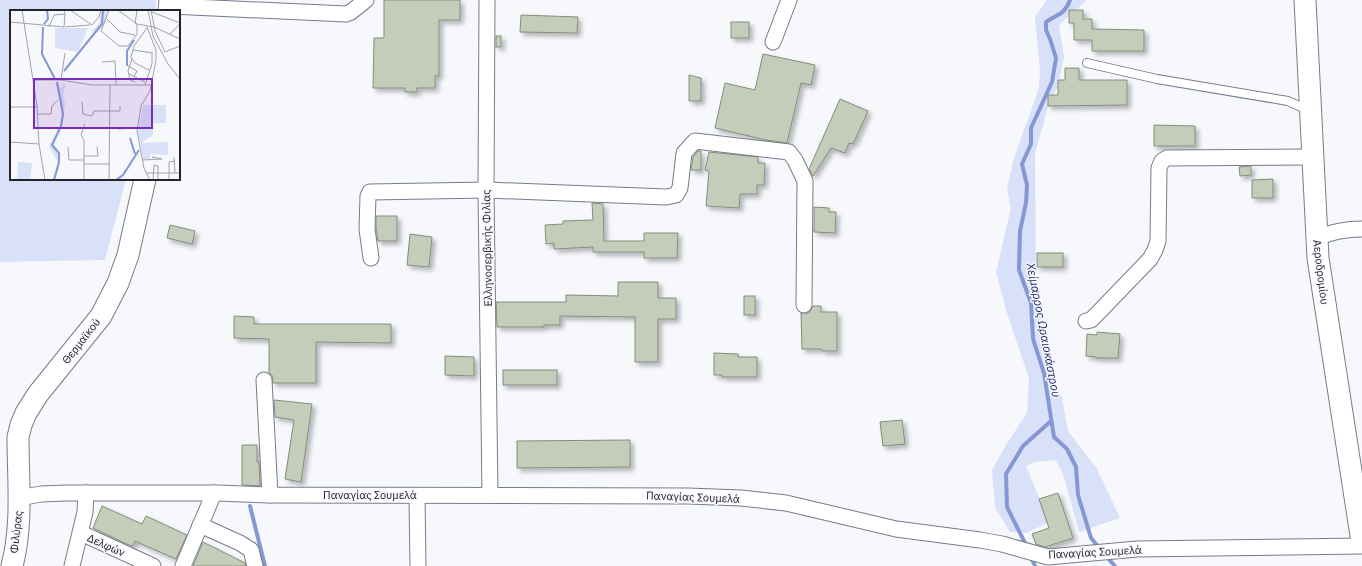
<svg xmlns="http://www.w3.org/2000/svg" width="1362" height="566" font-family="'IBM Plex Sans',sans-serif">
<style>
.green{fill:#d9e1f9}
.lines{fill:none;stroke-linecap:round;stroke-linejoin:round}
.stream{stroke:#8698d3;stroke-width:4}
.building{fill:#c4ccba;stroke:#848c7b;filter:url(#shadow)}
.lane-casing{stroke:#767c8c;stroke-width:10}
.street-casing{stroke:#767c8c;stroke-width:17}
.secondary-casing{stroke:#767c8c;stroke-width:23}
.lane{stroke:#fff;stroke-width:8}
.street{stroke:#fff;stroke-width:15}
.secondary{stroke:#fff;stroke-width:21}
.labels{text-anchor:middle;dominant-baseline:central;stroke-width:3;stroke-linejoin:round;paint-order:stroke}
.street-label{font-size:11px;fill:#22242b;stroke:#f7f8fc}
.water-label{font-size:12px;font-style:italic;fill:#1c276b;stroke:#f7f8fc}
.inset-river{fill:none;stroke:#8698d3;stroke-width:2}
.inset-road{fill:none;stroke:#a2a3a8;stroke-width:1}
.view{fill:#7b2cbf;fill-opacity:0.15;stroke:#7b2cbf;stroke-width:2}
.inset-edge{fill:none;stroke:#22242b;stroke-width:2}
</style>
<defs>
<filter id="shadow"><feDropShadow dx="3.5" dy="3.5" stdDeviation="2" flood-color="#0004"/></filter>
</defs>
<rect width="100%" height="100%" fill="#f7f8fc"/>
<g class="green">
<path d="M0 0H156V11H11V179H126L105 260 0 262Z"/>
<path d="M1047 0H1087L1059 25 1064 57 1058 87 1050 100 1035 154 1036 293 1049 366 1062 398 1068 431 1097 469 1120 518 1079 532 1064 477 1056 460 1035 462 1026 466 1049 522 1027 533 1010 532 995 508 992 470 1006 445 1027 413 1029 378 1007 313 996 272 1011 208 1007 188 1014 158 1039 88 1040 70 1035 17Z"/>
</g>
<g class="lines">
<g class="stream">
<path d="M1070 0C1065 14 1058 14 1046 22V30L1050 39 1056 58 1052 82 1031 128V144L1022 164 1027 185 1026 203 1020 231 1019 270 1031 303 1033 339 1044 373 1054 437 1067 449 1076 467 1078 495 1091 538 1100 549"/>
<path d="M250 506 265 566"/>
<path d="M1027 547 1007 507 1006 474 1023 446 1051 421"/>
<path d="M1030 555 1035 566"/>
<path d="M1106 556 1115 566"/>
</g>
</g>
<g class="building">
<path d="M384 0H460V20H439V76H435V88H417V92H405V88H373L374 38H384Z"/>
<path d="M1069 10H1083V19H1092V29L1144 30V51H1092V40H1074V23H1069Z"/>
<path d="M521 15 578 17 577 33 520 32Z"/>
<rect x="731" y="22" width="18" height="16"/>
<rect x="496" y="36" width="5" height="11"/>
<path d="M763 54 815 65 811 85 801 83 787 143 766 140 715 128 725 83 755 90Z"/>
<path d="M1065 68H1079V80H1127V105L1048 106V95H1058V80H1065Z"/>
<path d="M689 75 701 78V101H689Z"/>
<path d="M840 99 868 111 853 144 849 143 845 153 831 148 813 176 809 169Z"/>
<path d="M1154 125 1195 126V146H1154Z"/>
<path d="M698 151H701V170H691L693 157Z"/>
<path d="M709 152 758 157V163H765L764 185H757V194H740L739 208 706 206 709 171 705 170Z"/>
<path d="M1251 166V175L1240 176 1239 167Z"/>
<path d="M1273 179V198H1252V180Z"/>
<path d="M592 203 603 204 604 241H644V233H678L677 258H644V252H593V247L554 249V243L546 244 545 225 563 224V221L593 220Z"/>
<path d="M814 207 829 208V212H836L835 233 814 232Z"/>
<path d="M376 216H397V241H378L376 229Z"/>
<path d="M170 225 195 231 192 244 167 238Z"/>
<path d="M410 234 432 237 429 267 407 265Z"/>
<rect x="1037" y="253" width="26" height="14"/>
<path d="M618 282H658V298H676V319H658V362H635V317L560 316V325H544V327H497L496 302H566V295L618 296Z"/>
<rect x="744" y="296" width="11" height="19"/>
<path d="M813 306H821V312H837V351H822V349H802L801 313H809Z"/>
<path d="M234 316 254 317V324H391V343L316 342V383H273L272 375 269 373V339L234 338Z"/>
<path d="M1097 332 1120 334 1118 358H1096V357L1086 356 1087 334 1097 335Z"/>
<path d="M714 353 738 354V357H757V377H722V375H714Z"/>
<path d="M445 356 474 357V376L445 375Z"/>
<rect x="503" y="370" width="54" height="15"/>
<path d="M274 400 312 404 301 482 285 479 294 420 275 417Z"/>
<path d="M902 420 905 444 883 446 880 422Z"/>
<path d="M630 440V467L517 468V441Z"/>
<path d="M242 445H257V462H259L260 486 242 485Z"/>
<path d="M1058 493 1073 538 1045 547 1036 544 1032 534 1049 528 1039 499Z"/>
<path d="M102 506 142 524 146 516 187 535 176 559 135 541 133 546 129 545 93 528Z"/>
<path d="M203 542 245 563 246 566H193Z"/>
</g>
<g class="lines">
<defs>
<path id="lane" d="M1087 63 1157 79 1288 101 1308 110"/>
<g id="street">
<path d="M487 0 486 190 490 495"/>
<path d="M170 6 346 14 351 12 366 0"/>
<path d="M773 42 789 0"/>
<path d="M1316 238C1331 232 1346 229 1362 229"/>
<path d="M371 258 367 229 368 196 370 192 486 190 666 197 676 195 680 188 684 153 695 141 789 152 795 160 805 181 804 305"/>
<path d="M1086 321 1091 320 1097 314 1150 259 1155 250 1158 241 1159 168 1162 161 1167 158 1313 157"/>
<path d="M264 380 270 495"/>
<path d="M417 496 418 566"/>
<path d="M19 498 41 494 65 493H217L270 495 688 496 741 498 786 503 896 529 980 540 1002 544 1048 557 1137 549 1362 546"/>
<path d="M200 525 240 543 251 550 255 566"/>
<path d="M81 533 153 566"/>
<path d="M72 566 85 512 86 493"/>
<path d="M183 566 214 493"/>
</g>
<g id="secondary">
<path d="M1305 0 1318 258 1362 542"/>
<path d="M169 11 170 0"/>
<path d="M12 566C23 524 18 480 18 437L21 425 26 413 38 394 101 316 118 283 128 255 145 179"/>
</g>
</defs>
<use href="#lane" class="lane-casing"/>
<use href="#street" class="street-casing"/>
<use href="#secondary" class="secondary-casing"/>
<use href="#lane" class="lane"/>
<use href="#street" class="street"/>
<use href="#secondary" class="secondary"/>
</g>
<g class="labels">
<g class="street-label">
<text transform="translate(487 248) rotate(-91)">Ελληνοσερβικής Φιλίας</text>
<text transform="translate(1321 272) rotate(83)">Αεροδρομίου</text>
<text transform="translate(81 341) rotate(-52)">Θερμαϊκού</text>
<text x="370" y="495">Παναγίας Σουμελά</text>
<text transform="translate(693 497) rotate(2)">Παναγίας Σουμελά</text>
<text transform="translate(16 532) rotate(-84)">Φιλύρας</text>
<text transform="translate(106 545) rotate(24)">Δελφών</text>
<text transform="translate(1095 552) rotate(-3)">Παναγίας Σουμελά</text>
</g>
<g class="water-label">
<text transform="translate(1044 330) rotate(79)">Χείμαρρος Ωραιοκάστρου</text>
</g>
</g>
<g transform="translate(10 10)">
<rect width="170" height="170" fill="#f7f8fc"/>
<path d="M92 0H99L94 15 87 22 81 21 89 14ZM45 18H78L68 42 45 38ZM48 72 50 78 53 77 51 73 56 74 53 85 55 94 52 117 44 135 49 141 50 153 45 170H43L48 153 39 136 50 116 52 105 51 86 45 73ZM133 95H156V113H143V125L131 133 158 132V145L140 144V150L133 149 128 121ZM8 152 22 153 20 170H7Z" fill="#d9e1f9"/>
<path class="inset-river" d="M34 14 38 9 37 0M33 17 32 44 45 69M117 56V41L124 30M54 61 92 14 93 0M120 128 125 144M44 170 49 152V143L42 135 51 116 53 104 47 72M106 170 113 165 129 140"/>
<path class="inset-road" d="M12 0 27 96 29 134 35 170M60 0 82 15 89 7 91 0M99 0 91 21 109 36H118L127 24V14M108 0 127 14 144 17 170 29M138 0 143 26 158 54 170 69M141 0 145 21 155 42M142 2 170 13M97 9 110 22 125 25M0 12 54 17 55 4M125 14 127 0M39 17 44 5 55 4 54 0M55 17 80 15M137 17 146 40V50L140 81 131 96 127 121 134 158 140 170M137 18 124 36 121 47 125 53 139 60M160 24 170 14M123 40 143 43M155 42 170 36M122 49 118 61 120 70 125 72M92 52 105 51 106 75M118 56 127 61 124 67M119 64 135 72M23 70H51L82 75H141M51 70 55 43M135 75 142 54V43M72 92 73 104 82 106 84 101H110V96M0 97H28M28 104H41L42 96 48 90M108 119 127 118M0 132 29 134M58 137 59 150H74M74 146H88L87 137M164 147 165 163M132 150 152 149 142 147M74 154H100M136 163H170M74 170V130L71 125 75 114M99 170 100 75M143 170 144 155 148 156V169M159 170V152L165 151"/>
<path class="view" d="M24 69H142V118H24Z"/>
<rect width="170" height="170" class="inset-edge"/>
</g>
</svg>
